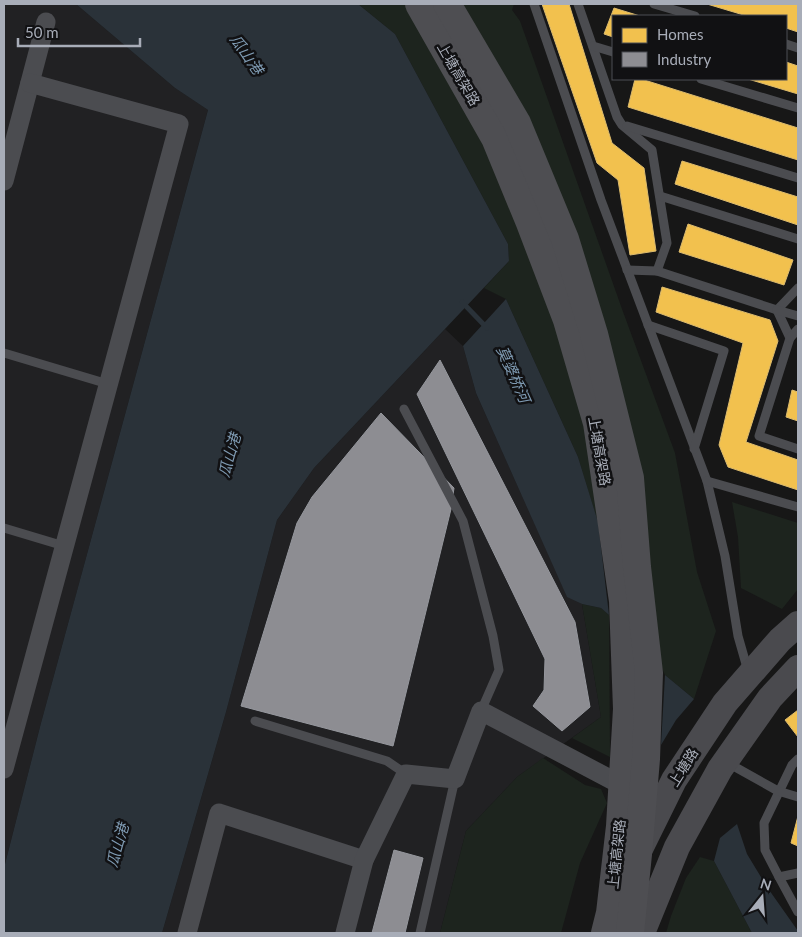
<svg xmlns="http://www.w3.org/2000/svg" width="802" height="937" font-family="Lato,'Noto Sans SC',sans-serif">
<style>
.built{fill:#212123}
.green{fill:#1d241e}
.water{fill:#2a3239}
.homes{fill:#f2c14e;stroke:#dcbb6e}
.industry{fill:#8d8d92;stroke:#95979d}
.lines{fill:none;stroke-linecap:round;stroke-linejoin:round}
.stream{stroke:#2a3239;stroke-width:5}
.service{stroke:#4b4c50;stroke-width:9}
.minor{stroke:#4b4c50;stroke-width:19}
.secondary{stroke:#4a4a4e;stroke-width:26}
.trunk-bridge{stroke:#4e4e52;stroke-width:28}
.labels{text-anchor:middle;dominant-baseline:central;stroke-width:5;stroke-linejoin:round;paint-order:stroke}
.street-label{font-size:14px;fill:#a8adb8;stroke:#111113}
.water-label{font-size:15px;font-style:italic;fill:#7f9bb3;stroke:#111113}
</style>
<rect width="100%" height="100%" fill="#171717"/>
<g class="built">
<path d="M4 4H76L175 88 208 110 41 723 4 868Z"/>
<path d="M445 329 463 346 476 393 567 596 582 604 601 717 517 777 466 831 440 933H162L226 712 277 520 314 468Z"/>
</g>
<g class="green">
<path d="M358 4H514L512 10 520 21 622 309 675 453 697 572 716 631 694 699 665 675 598 523 578 457 506 299 484 288 509 261 508 244 395 34Z"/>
<path d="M732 502 798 523V589L782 609 741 588 738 537Z"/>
<path d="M582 604 601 608 609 615 610 757 572 738 601 717Z"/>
<path d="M543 758 585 785 601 789 607 803 580 863 561 933H440L466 831 517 777Z"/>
<path d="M700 857 714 861 752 933H666L671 916 686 878Z"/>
</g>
<g class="water">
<path d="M76 4H358L395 34 508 244 509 261 314 468 277 520 226 712 162 933H4V868L41 723 208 110 175 88Z"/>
<path d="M506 299 578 457 598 522 609 615 601 608 582 604 567 597 476 393 463 346Z"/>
<path d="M665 675 694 699 676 720 661 745Z"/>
<path d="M737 824 747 854 767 887 798 931V933H752L714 861 720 838Z"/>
</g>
<g class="homes">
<path d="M542 4H569L612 143 644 168 656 251 630 255 618 180 597 163Z"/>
<path d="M707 4H798V32L786 28V16H747Z"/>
<path d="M614 8 640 16H613V37L604 34Z"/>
<path d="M786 62 798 66V94L748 79H786Z"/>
<path d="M635 79H641L798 128V160L628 107Z"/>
<path d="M682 161 798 197V225L675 184Z"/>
<path d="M688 224 793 260 784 285 679 252Z"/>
<path d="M662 287 770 320 778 341 746 442 798 460V490L728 467 719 445 743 343 656 312Z"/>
<path d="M792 390 798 392V421L786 417Z"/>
<path d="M798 710V737L785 720Z"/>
<path d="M798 816V846L791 843Z"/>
</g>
<g class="industry">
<path d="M440 360 575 622 590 707 562 731 533 706 544 690 545 659 417 394Z"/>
<path d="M381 413 454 488 451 509 393 746 241 706 297 523 312 497Z"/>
<path d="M394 850 423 858 405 933H372Z"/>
</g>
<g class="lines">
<path class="stream" d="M462 302 487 328"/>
<g class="service">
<path d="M534 4 601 200 707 481 725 556 738 636 748 671"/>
<path d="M578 4 617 117 622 125 652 150 667 243 657 271"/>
<path d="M654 4 695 16"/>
<path d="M786 44 798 48"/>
<path d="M593 46 613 52"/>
<path d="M701 79 798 108"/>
<path d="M627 126 798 178"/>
<path d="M660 196 798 239"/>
<path d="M627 270 657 271 777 310 798 288"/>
<path d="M777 310 790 338 759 436 798 449"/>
<path d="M777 310 798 316"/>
<path d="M648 325 724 351 694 449"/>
<path d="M790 338 798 329"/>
<path d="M4 353 108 384"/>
<path d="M404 409 463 521 493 636 499 670 481 711"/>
<path d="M707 481 798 507"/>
<path d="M4 528 64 546"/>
<path d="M255 721 387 761 406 774"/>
<path d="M798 759 792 765 764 823 765 850 779 877 798 912"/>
<path d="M728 763 778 791 798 797"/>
<path d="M779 877 798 873"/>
<path d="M420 933 455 779"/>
</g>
<g class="minor">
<path d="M4 181 46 22"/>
<path d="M4 769 179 124 30 83"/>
<path d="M187 933 219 813 364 860"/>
<path d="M345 933 364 860 406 774 455 779 481 711 631 790"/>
</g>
<g class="secondary">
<path d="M639 851 674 780 725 703 780 640 798 624"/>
<path d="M642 933 677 847 720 769 770 698 798 668"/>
</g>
<g class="trunk-bridge">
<path d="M419 4 495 138 530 223 567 320 597 423 610 511 623 601 627 709 620 826 610 913 605 933"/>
<path d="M447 4 517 123 565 239 594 334 630 478 637 567 649 673 646 759 638 854 630 933"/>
</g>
</g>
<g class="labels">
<g class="street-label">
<text transform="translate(459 74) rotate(60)">上塘高架路</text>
<text transform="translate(600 451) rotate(80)">上塘高架路</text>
<text transform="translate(683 767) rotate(-58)">上塘路</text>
<text transform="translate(616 854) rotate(-84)">上塘高架路</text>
</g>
<g class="water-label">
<text transform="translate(247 54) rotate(55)">瓜山港</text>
<text transform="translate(514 374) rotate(66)">莫婆桥河</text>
<text transform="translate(229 455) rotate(-74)">瓜山港</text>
<text transform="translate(117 845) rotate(-74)">瓜山港</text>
</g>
</g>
<rect width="802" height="937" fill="none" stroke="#a8adb8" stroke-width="10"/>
<rect x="612" y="15" width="175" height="65" fill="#111113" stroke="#4d4f55"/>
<rect x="622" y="28" width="25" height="15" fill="#f2c14e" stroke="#4d4f55"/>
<text x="657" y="40" font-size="15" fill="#a8adb8">Homes</text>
<rect x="622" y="52" width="25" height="15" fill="#8d8d92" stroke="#4d4f55"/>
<text x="657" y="65" font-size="15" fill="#a8adb8">Industry</text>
<g transform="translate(762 897) rotate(17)" stroke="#111113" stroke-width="4" paint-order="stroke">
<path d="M0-4L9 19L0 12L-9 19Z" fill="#a8adb8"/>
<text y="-8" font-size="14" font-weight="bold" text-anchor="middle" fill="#a8adb8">N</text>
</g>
<path d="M18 38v8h122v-8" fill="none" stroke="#a8adb8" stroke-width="2.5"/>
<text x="25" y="38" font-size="15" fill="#a8adb8" stroke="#111113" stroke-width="4" paint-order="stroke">50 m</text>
</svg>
